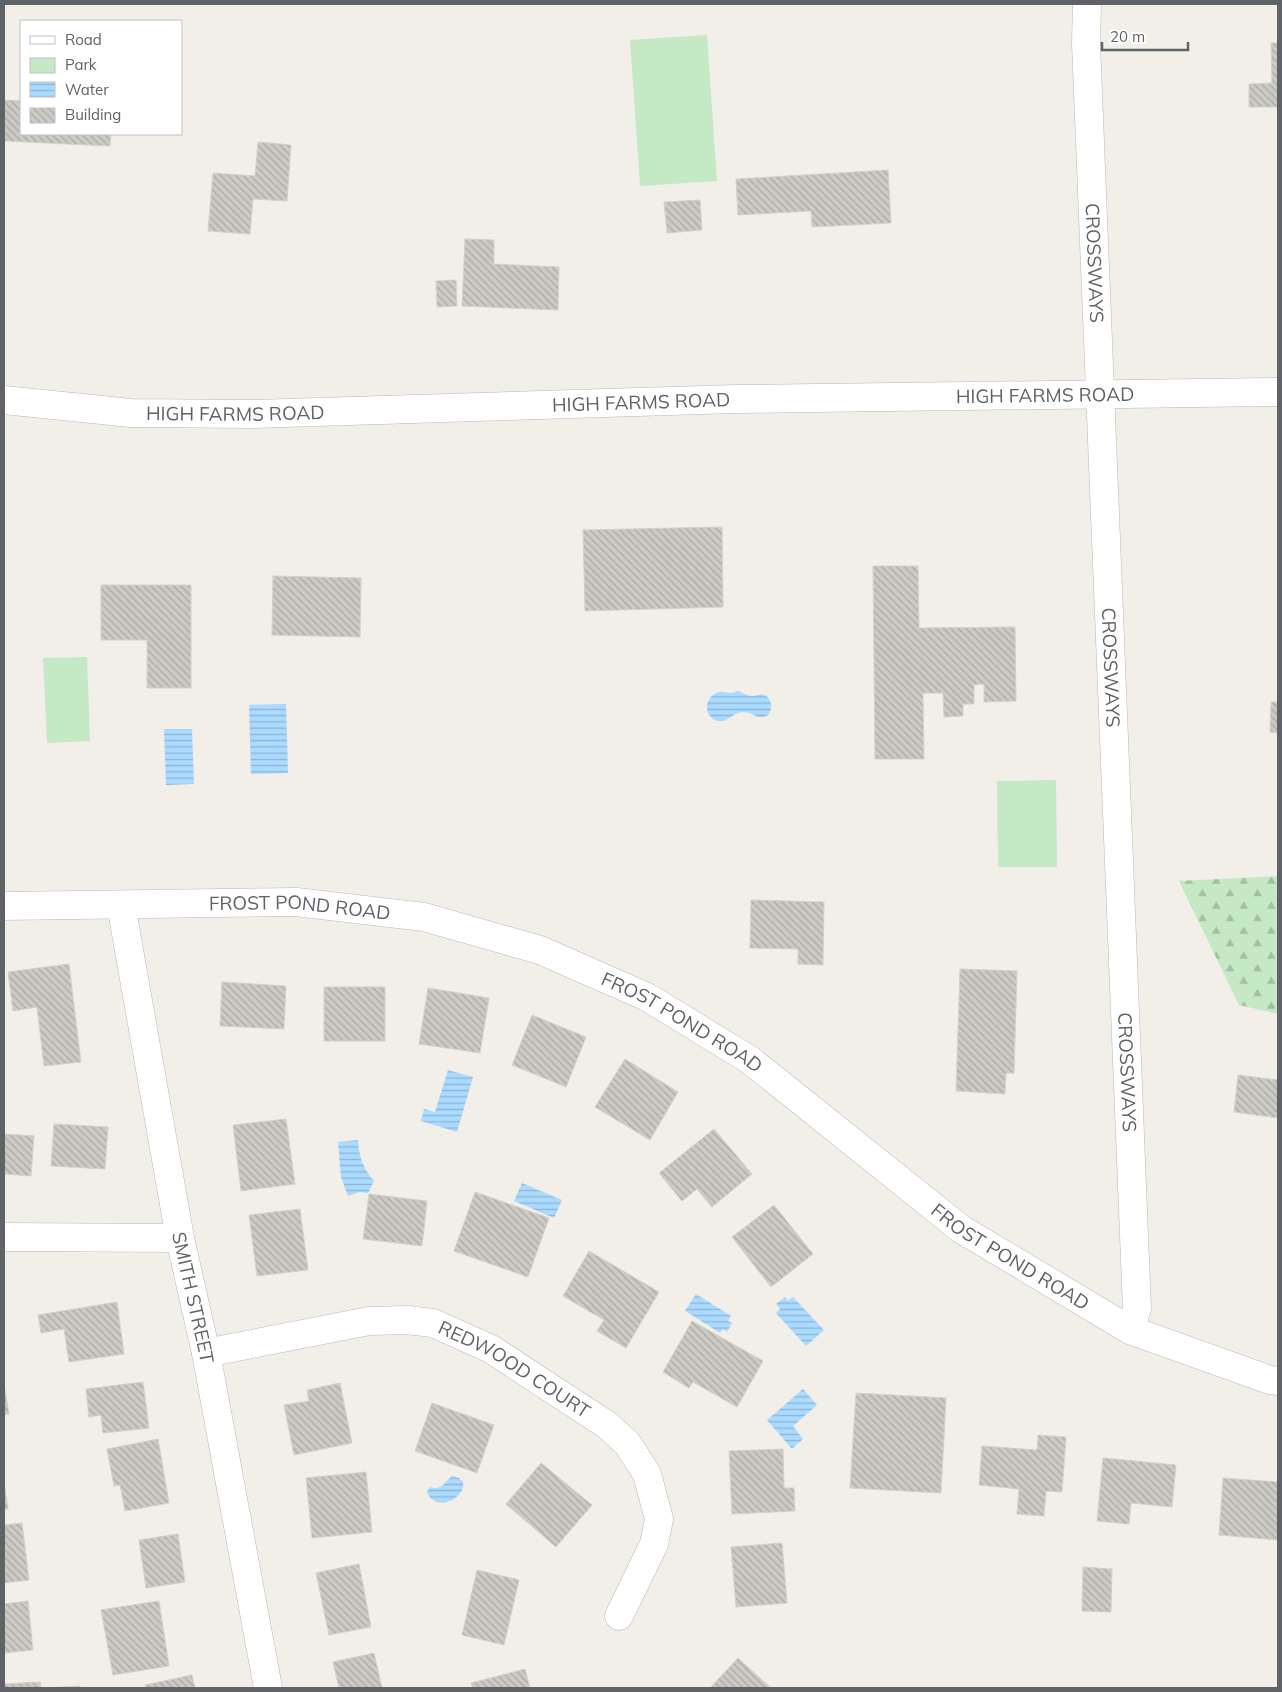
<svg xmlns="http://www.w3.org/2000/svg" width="1282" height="1692" font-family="Mulish,sans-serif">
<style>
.green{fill:#c5e8c5}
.forest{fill:url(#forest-firs)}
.water{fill:url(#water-rules)}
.building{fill:url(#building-back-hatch);stroke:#d6d1c6}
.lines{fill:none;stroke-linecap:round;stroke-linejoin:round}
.minor-casing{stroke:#b5b8bc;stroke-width:29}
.minor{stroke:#fff;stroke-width:28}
.labels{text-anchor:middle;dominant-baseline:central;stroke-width:4;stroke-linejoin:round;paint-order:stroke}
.street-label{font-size:19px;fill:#5f6368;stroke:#fff}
</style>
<defs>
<pattern id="forest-firs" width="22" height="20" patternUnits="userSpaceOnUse" patternTransform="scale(1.25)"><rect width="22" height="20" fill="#c5e8c5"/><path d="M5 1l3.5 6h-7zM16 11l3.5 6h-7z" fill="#a3c0a4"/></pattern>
<pattern id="water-rules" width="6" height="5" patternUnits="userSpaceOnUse" patternTransform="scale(1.25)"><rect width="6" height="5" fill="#aadaff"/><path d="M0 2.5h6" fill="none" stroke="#8eb4d2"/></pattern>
<pattern id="building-back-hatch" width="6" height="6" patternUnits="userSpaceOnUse" patternTransform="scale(1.25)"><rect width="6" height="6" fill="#cccac5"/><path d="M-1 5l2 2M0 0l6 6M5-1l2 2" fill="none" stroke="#a9a8a4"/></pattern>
</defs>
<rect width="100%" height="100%" fill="#f1efe8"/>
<g class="green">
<path d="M707 35 717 181 640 186 630 40Z"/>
<path d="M87 657 90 741 47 743 43 658Z"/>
<path d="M1056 780 1057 867H998L997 781Z"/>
</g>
<path class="forest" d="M1278 876V1014L1239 1005 1179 881Z"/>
<g class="water">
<path d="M738 691C743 693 747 696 753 696 757 696 761 693 764 695 774 698 774 717 762 717 756 718 751 712 744 712 734 712 731 719 723 721 708 723 701 705 713 695 721 688 729 696 738 691Z"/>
<path d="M286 704 288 773 251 774 249 705Z"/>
<path d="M192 729 194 784 166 785 164 729Z"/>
<path d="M448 1070 473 1077 457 1132 421 1121 424 1109 435 1112Z"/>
<path d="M358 1140C359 1157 363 1168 374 1181L368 1193 360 1192 348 1196 341 1177 338 1142Z"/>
<path d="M522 1183 562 1200 554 1218 514 1201Z"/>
<path d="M696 1294 731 1316 728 1321 732 1323 727 1332 723 1329 720 1333 685 1311Z"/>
<path d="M785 1297 788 1301 793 1297 824 1330 806 1346 776 1313 780 1309 776 1304Z"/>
<path d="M803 1389 817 1405 793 1426 803 1439 792 1449 767 1420Z"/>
<path d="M452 1476 459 1478 463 1482C466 1499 435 1513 427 1492L430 1487C442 1491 444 1482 452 1476Z"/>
</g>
<g class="building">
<path d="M1271 43H1278V107H1249V84L1272 83Z"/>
<path d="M4 100 21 101V134H111L110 146 4 141Z"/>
<path d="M258 142 291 145 287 201 253 199 250 234 208 231 213 173 255 176Z"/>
<path d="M888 170 891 223 812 227 811 211 738 215 736 179Z"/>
<path d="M700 200 702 230 667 233 664 202Z"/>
<path d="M465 239 494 240V264L559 267 558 310 462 306Z"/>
<path d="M456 280 457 306 437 307 436 281Z"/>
<path d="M722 527 723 607 585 611 583 530Z"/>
<path d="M873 566H918L919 628 1015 627 1016 701 984 702V684L974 685V704H963V716L944 717 943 693H923L924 759H875Z"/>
<path d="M273 576 361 578 360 637 272 635Z"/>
<path d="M101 585H191V688H147V640H101Z"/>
<path d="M1271 702H1278V733L1270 732Z"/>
<path d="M751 900 824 902 823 965 798 964V949L750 948Z"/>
<path d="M69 964 81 1062 44 1066 37 1007 13 1011 8 972Z"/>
<path d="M960 969 1017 971 1014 1073H1006L1005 1094 956 1091Z"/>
<path d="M222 982 286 986 284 1029 220 1026Z"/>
<rect x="324" y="987" width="61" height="54"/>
<path d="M428 988 489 998 480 1053 419 1044Z"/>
<path d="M532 1015 586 1037 566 1087 512 1065Z"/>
<path d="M625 1059 678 1092 650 1140 595 1107Z"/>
<path d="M1238 1075 1278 1080V1118L1234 1112Z"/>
<path d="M286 1119 295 1184 241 1191 233 1125Z"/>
<path d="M54 1124 108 1127 105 1169 51 1166Z"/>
<path d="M714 1129 752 1174 712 1207 697 1189 682 1201 659 1173Z"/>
<path d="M4 1134 34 1136 31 1176 4 1174Z"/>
<path d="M475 1192 549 1218 528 1277 454 1251Z"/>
<path d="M369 1194 427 1201 422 1246 363 1239Z"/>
<path d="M774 1205 813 1254 771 1287 732 1237Z"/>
<path d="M300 1209 308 1270 257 1276 249 1215Z"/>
<path d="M589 1251 659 1292 626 1348 597 1331 604 1320 563 1296Z"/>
<path d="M117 1302 124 1354 69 1362 64 1329 41 1333 38 1315Z"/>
<path d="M692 1321 763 1361 737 1407 693 1382 689 1388 663 1372Z"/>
<path d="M143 1382 149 1428 103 1433 101 1415 89 1417 86 1389Z"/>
<path d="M340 1383 352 1443 294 1455 284 1405 309 1401 307 1390Z"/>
<path d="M4 1384 9 1414 4 1415Z"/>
<path d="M856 1393 946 1398 941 1493 850 1488Z"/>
<path d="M432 1403 494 1425 477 1473 415 1451Z"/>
<path d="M1038 1435 1066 1437 1062 1492 1046 1491 1044 1516 1017 1514 1019 1489 979 1485 982 1446 1037 1450Z"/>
<path d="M158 1439 169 1503 125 1511 120 1485 114 1486 107 1449Z"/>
<path d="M783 1449 784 1488H794L795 1511 732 1514 729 1451Z"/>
<path d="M1103 1458 1176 1465 1172 1507 1131 1503 1129 1524 1097 1521Z"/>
<path d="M541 1463 592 1505 556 1547 506 1504Z"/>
<path d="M366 1472 372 1532 312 1538 306 1478Z"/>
<path d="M1223 1478 1278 1482V1540L1219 1535Z"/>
<path d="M4 1482 8 1509H4Z"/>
<path d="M22 1523 29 1580 4 1583V1525Z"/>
<path d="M178 1534 185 1582 146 1588 139 1540Z"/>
<path d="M782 1543 787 1603 736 1607 731 1547Z"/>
<path d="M359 1564 371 1627 329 1635 316 1573Z"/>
<path d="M1083 1567 1112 1569 1111 1612 1082 1611Z"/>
<path d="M477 1570 519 1580 504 1645 462 1635Z"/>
<path d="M28 1601 33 1650 4 1653V1604Z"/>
<path d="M159 1601 169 1666 113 1675 101 1610Z"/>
<path d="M374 1653 382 1688H339L333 1662Z"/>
<path d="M738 1658 771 1688H710Z"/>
<path d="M525 1669 530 1688H473L471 1683Z"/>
<path d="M192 1675 195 1688H146L145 1685Z"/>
<path d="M40 1682 41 1688H4V1684Z"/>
<path d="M80 1686V1688H47Z"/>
</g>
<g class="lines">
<defs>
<g id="minor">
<path id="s1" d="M1087 4 1086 43 1137 1309 1130 1330"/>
<path id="s2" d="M4 400 131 413 254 414 735 399 1278 392"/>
<path id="s3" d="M121 905 180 1238 206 1353 268 1688"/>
<path id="s4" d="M4 906 296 902 424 917 540 950 647 997 750 1060 961 1229 1130 1330 1270 1380 1278 1381"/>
<path d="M4 1237 180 1238"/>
<path id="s5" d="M206 1353 369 1321 407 1320 433 1323 491 1349 607 1425 627 1443 647 1474 659 1519 654 1544 619 1616"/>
</g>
</defs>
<use href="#minor" class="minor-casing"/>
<use href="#minor" class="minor"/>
</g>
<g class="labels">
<g class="street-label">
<text stroke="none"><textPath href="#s1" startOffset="259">CROSSWAYS</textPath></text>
<text stroke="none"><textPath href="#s2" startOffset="1042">HIGH FARMS ROAD</textPath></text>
<text stroke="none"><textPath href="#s2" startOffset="638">HIGH FARMS ROAD</textPath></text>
<text stroke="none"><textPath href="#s2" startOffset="232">HIGH FARMS ROAD</textPath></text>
<text stroke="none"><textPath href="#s1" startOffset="664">CROSSWAYS</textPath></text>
<text stroke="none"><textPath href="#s4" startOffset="296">FROST POND ROAD</textPath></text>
<text stroke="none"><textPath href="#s4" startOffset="701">FROST POND ROAD</textPath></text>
<text stroke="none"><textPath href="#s1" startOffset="1069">CROSSWAYS</textPath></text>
<text stroke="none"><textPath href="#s4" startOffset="1106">FROST POND ROAD</textPath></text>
<text stroke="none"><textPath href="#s3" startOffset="399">SMITH STREET</textPath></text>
<text stroke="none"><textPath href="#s5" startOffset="324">REDWOOD COURT</textPath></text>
</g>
</g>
<rect width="1282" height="1692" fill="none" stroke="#5f6368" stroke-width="10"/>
<rect x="20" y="20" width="162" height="115" fill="#ffffff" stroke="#bfc1c3"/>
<rect x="30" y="36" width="25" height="8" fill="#ffffff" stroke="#bfc1c3"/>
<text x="65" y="45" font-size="15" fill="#5f6368">Road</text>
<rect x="30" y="58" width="25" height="15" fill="#c5e8c5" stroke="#bfc1c3"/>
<text x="65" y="70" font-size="15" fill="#5f6368">Park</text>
<rect x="30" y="82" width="25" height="15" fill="url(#water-rules)" stroke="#bfc1c3"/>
<text x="65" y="95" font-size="15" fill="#5f6368">Water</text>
<rect x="30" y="108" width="25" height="15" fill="url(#building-back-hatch)" stroke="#bfc1c3"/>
<text x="65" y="120" font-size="15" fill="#5f6368">Building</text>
<path d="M1102 42v8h86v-8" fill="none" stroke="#5f6368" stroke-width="2.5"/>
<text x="1110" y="42" font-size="15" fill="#5f6368" stroke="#ffffff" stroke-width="4" paint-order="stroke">20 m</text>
</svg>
